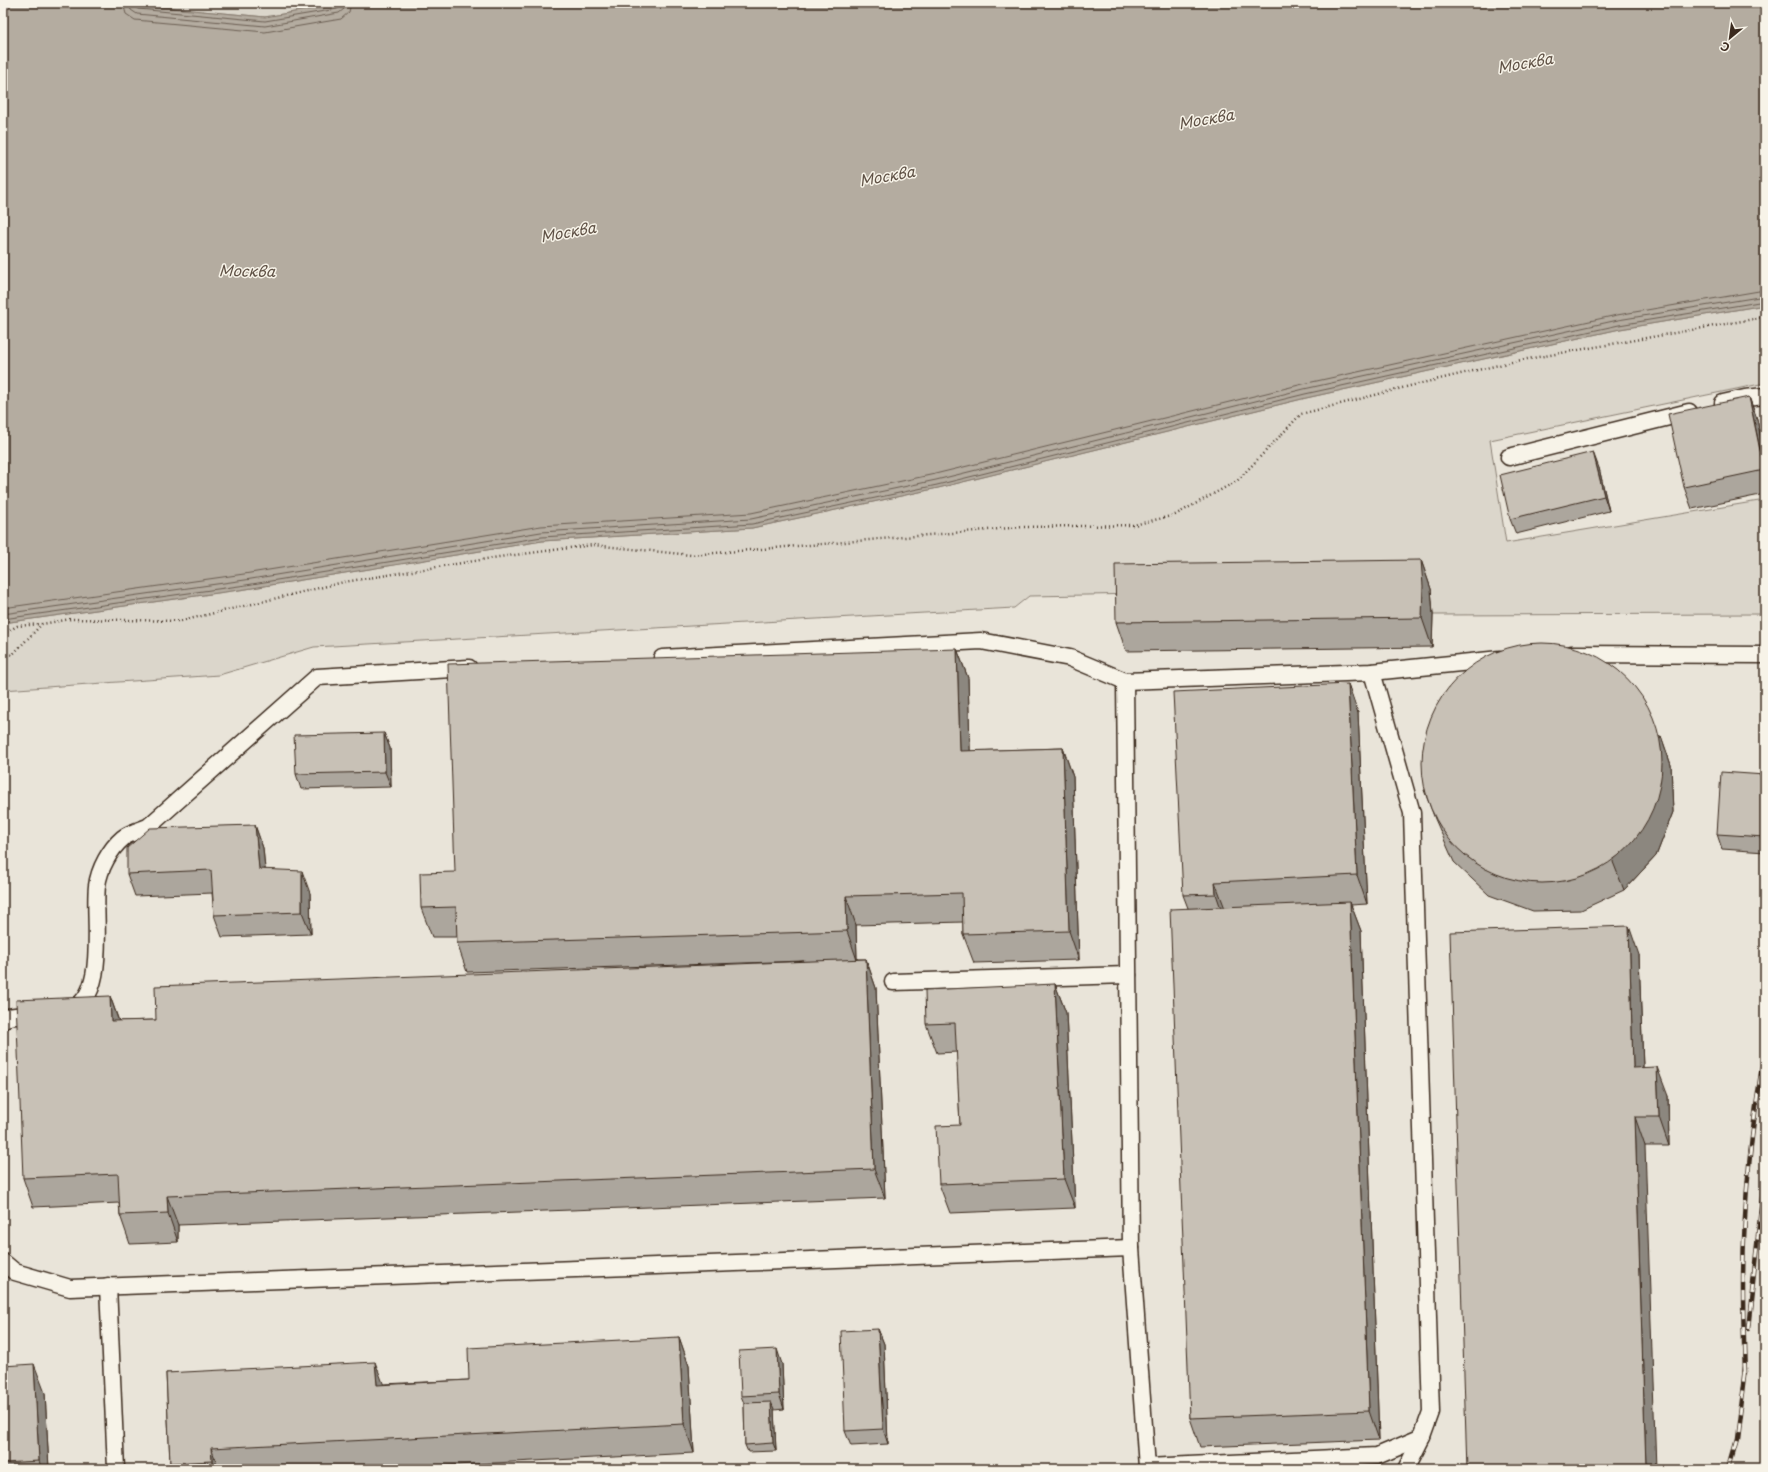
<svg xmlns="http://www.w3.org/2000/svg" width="1768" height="1472" font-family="'Playpen Sans',sans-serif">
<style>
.built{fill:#e9e4d9}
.green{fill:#dbd6cb;stroke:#8b8074}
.water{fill:#b4aca0;stroke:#84786c}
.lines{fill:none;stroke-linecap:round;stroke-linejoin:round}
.shore{stroke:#6b5e52;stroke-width:1}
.lane-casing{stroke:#3b2a1e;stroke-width:19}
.path{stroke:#3b2a1e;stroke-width:2.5;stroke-dasharray:1 3;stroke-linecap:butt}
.lane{stroke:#f7f3e8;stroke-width:16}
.rail-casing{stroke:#3b2a1e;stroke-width:4.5}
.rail{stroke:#f7f3e8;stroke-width:3;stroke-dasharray:9;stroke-linecap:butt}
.wall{fill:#aca69d;stroke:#3b2a1e}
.shaded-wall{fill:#8c877f;stroke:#3b2a1e}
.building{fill:#c8c1b6;stroke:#3b2a1e}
.labels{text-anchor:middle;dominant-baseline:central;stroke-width:3;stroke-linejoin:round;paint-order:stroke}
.water-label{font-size:15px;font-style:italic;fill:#5f5145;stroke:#f7f3e8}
</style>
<rect width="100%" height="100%" fill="#f7f3e8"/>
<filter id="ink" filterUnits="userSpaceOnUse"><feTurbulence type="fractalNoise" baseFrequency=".025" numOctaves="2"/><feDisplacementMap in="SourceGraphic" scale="8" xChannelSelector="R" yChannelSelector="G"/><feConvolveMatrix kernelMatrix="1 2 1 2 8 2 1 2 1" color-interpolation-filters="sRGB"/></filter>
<g filter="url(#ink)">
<g class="built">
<path d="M1765 383V500L1506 543 1490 440Z"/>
<path d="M1431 589 1433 615 1765 614V1469H3V690L219 675 314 647 1014 608 1029 596Z"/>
</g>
<g class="green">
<path d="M118 3H347L265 17Z"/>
<path d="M1765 305V383L1490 440 1506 543 1765 500V614L1433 615 1431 589 1029 596 1014 608 314 647 219 675 3 690V623L246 589 542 541 752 528 938 488 1306 398 1620 329Z"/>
</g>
<path class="water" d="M3 3H118L265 17 347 3H1765V305L1620 329 1306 398 938 488 752 528 542 541 246 589 3 623Z"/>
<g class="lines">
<g class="shore">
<path d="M123 3 126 14 135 20 265 32 341 19 349 12 351 3"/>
<path d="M129 3 131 10 137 14 265 26 339 13 344 9 345 3"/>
<path d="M134 3 135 7 138 9 265 21 337 9 340 7V3"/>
<path d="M3 608 244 574 541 526 751 513 935 474 1303 384 1617 315 1765 290"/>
<path d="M3 614 245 580 541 532 751 519 936 480 1304 389 1618 320 1765 296"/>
<path d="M3 619 246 585 542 537 752 524 937 485 1305 394 1619 325 1765 301"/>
</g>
<defs>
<g id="lane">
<path d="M1723 403 1745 398 1765 396"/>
<path d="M1509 457 1689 412"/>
<path d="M1571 654 1765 655"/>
<path d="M662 658 981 641 1070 658 1125 681 1372 672 1500 659"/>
<path d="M1372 672 1412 813 1431 1412 1422 1437 1406 1469"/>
<path d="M1125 681 1131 1248 1147 1467 1146 1469"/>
<path d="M893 982 1128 975"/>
<path d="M69 1010C109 998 93 918 97 886 99 869 110 849 123 838 129 833 140 830 148 827L317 677 469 668"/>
<path d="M3 1021 8 1017 38 1013"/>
<path d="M3 1262 15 1272 70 1288 1131 1248"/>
<path d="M108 1286 116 1469"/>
<path d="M1147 1467 1377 1456 1422 1437"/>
</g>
</defs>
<use href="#lane" class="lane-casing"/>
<g class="path">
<path d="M3 634 17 626 41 624"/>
<path d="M3 658 13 654 42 624 71 619 181 621 344 582 499 557 593 545 691 555 1023 527 1134 525 1175 515 1237 481 1301 414 1418 384 1516 361 1765 317"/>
</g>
<use href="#lane" class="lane"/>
<defs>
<g id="rail">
<path d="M1748 1329 1765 1170"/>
<path d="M1745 1372C1744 1344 1743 1316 1743 1287 1743 1208 1751 1128 1765 1050"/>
<path d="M1728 1469 1736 1441 1745 1367"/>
</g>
</defs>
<use href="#rail" class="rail-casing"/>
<use href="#rail" class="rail"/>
</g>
<g class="wall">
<path d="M1749 397 1757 419 1765 458V494L1692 509 1684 487Z"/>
<path d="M1599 468 1609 511 1516 534 1510 519Z"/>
<path d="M1421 560 1431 589 1433 615 1432 647 1126 651 1116 622Z"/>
<path d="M957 649 968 678 970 751 1063 748 1073 777 1079 960 974 963 963 934V922L856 925 857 959H866L876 988 885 1198 178 1225V1242L130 1244 120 1215 119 1203 33 1207 23 1178 110 996 119 1021 156 1020 804 961 467 972 457 943V937H432L421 908 455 872Z"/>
<path d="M1348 684 1358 713 1367 904 1351 905 1361 931 1379 1440 1200 1447 1190 1418 1188 908 1183 895Z"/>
<path d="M384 733 390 748 391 787 301 789 296 774Z"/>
<path d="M1661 736 1671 765 1673 812 1656 856 1624 890 1581 910 1533 911 1489 895 1454 862 1435 819 1424 790Z"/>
<path d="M1765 775V852L1722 849 1717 834Z"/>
<path d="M255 825 263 848 265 869 310 893 311 934 222 937 214 915 212 893 135 896 127 874Z"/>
<path d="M1639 955 1643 1067 1668 1096 1669 1146H1645L1467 1469Z"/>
<path d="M1055 984 1066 1013 1075 1208 950 1213 939 1184 960 1125 957 1052 937 1053 926 1024Z"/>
<path d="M878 1329 884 1344 888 1444 851 1446 845 1431Z"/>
<path d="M679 1337 689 1366 694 1453 374 1469H172L170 1463 166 1373 383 1384 469 1380Z"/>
<path d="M782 1364 784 1409 774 1410 776 1451 748 1452 745 1445 744 1403 741 1396Z"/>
<path d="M3 1366 45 1393 49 1469H3Z"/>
</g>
<g class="shaded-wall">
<path d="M1749 397 1757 419 1765 458V472Z"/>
<path d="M1593 452 1599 468 1609 511 1604 496Z"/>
<path d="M1421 560 1431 589 1433 615 1432 647 1422 618Z"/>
<path d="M957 649 968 678 971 780 960 751Z"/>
<path d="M1348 684 1358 713 1367 904 1357 875Z"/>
<path d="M384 733 390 748 391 787 385 772Z"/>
<path d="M1661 736 1671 765 1673 812 1656 856 1624 890 1613 862Z"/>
<path d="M1063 748 1073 777 1079 960 1069 931Z"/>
<path d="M255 825 263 848 267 891 259 869Z"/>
<path d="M302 871 310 893 311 934 302 912Z"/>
<path d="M1215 882 1226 911V923L1216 894Z"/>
<path d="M846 896 856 925 857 960 847 931Z"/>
<path d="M1350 902 1361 931 1379 1440 1369 1411Z"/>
<path d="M1629 926 1639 955 1644 1097 1633 1068Z"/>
<path d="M866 959 876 988 885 1198 874 1169Z"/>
<path d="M1055 984 1066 1013 1075 1208 1064 1179Z"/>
<path d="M110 996 120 1025 111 1021Z"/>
<path d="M1657 1067 1668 1096 1669 1146 1659 1117Z"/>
<path d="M1635 1117 1645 1146 1656 1469H1646Z"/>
<path d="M167 1196 178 1225V1242L168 1213Z"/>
<path d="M878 1329 884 1344 888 1444 883 1429Z"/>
<path d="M679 1337 689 1366 694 1453 684 1424Z"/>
<path d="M777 1349 782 1364 784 1409 779 1394Z"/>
<path d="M375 1362 386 1391 377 1385Z"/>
<path d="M34 1364 45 1393 49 1469H42L39 1461Z"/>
<path d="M771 1402 774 1409 776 1451 773 1443Z"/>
<path d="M211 1448 219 1469H215L212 1461Z"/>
</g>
<g class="building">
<path d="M1749 397 1764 470 1684 487 1668 414Z"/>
<path d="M1593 452 1604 496 1510 519 1500 475Z"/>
<path d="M1421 560 1423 586 1422 618 1116 622 1115 564Z"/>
<circle cx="1542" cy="763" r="120"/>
<path d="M957 649 960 751 1063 748 1069 931 963 934 962 893 846 896 847 931 457 943 456 907 421 908 420 873 455 872 448 664Z"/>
<path d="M1348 684 1357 875 1215 882 1216 894 1183 895 1173 692Z"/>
<path d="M384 733 385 772 296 774 294 735Z"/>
<path d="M1721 772 1765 775V837L1717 834Z"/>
<path d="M255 825 259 869 302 871V912L214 915 211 870 127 874V848L150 828Z"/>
<path d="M1350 902 1369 1411 1190 1418 1170 909Z"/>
<path d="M1629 926 1633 1068 1657 1067 1659 1117H1635L1646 1469H1467L1450 932Z"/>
<path d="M866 959 874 1169 167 1196 168 1213 120 1215 118 1174 23 1178 16 1000 110 996 111 1021 156 1020 155 986Z"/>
<path d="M1055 984 1064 1179 939 1184 936 1126 960 1125 955 1023 926 1024 925 990Z"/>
<path d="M878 1329 883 1429 845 1431 841 1331Z"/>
<path d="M679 1337 684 1424 211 1448 212 1461 170 1463 166 1373 375 1362 377 1385 469 1380 468 1348Z"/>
<path d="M777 1349 779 1394 741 1396 739 1351Z"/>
<path d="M34 1364 39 1461 3 1463V1366Z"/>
<path d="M771 1402 773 1443 745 1445 744 1403Z"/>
<path d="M1076 1465 1077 1469H987Z"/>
</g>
</g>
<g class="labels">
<g class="water-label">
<text transform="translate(1525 62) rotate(-10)">Москва</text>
<text transform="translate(1206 118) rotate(-10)">Москва</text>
<text transform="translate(887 175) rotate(-10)">Москва</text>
<text transform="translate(568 231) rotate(-10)">Москва</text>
<text transform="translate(247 270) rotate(1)">Москва</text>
</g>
</g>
<rect width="1768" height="1472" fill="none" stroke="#f7f3e8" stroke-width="16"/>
<rect x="8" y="8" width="1752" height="1456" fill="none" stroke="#3b2a1e" stroke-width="1.5" filter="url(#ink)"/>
<g transform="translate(1730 38) rotate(209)" stroke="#f7f3e8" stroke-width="3" paint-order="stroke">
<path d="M0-3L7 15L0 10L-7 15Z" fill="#3b2a1e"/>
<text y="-6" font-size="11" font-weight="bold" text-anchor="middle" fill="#3b2a1e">С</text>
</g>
</svg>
